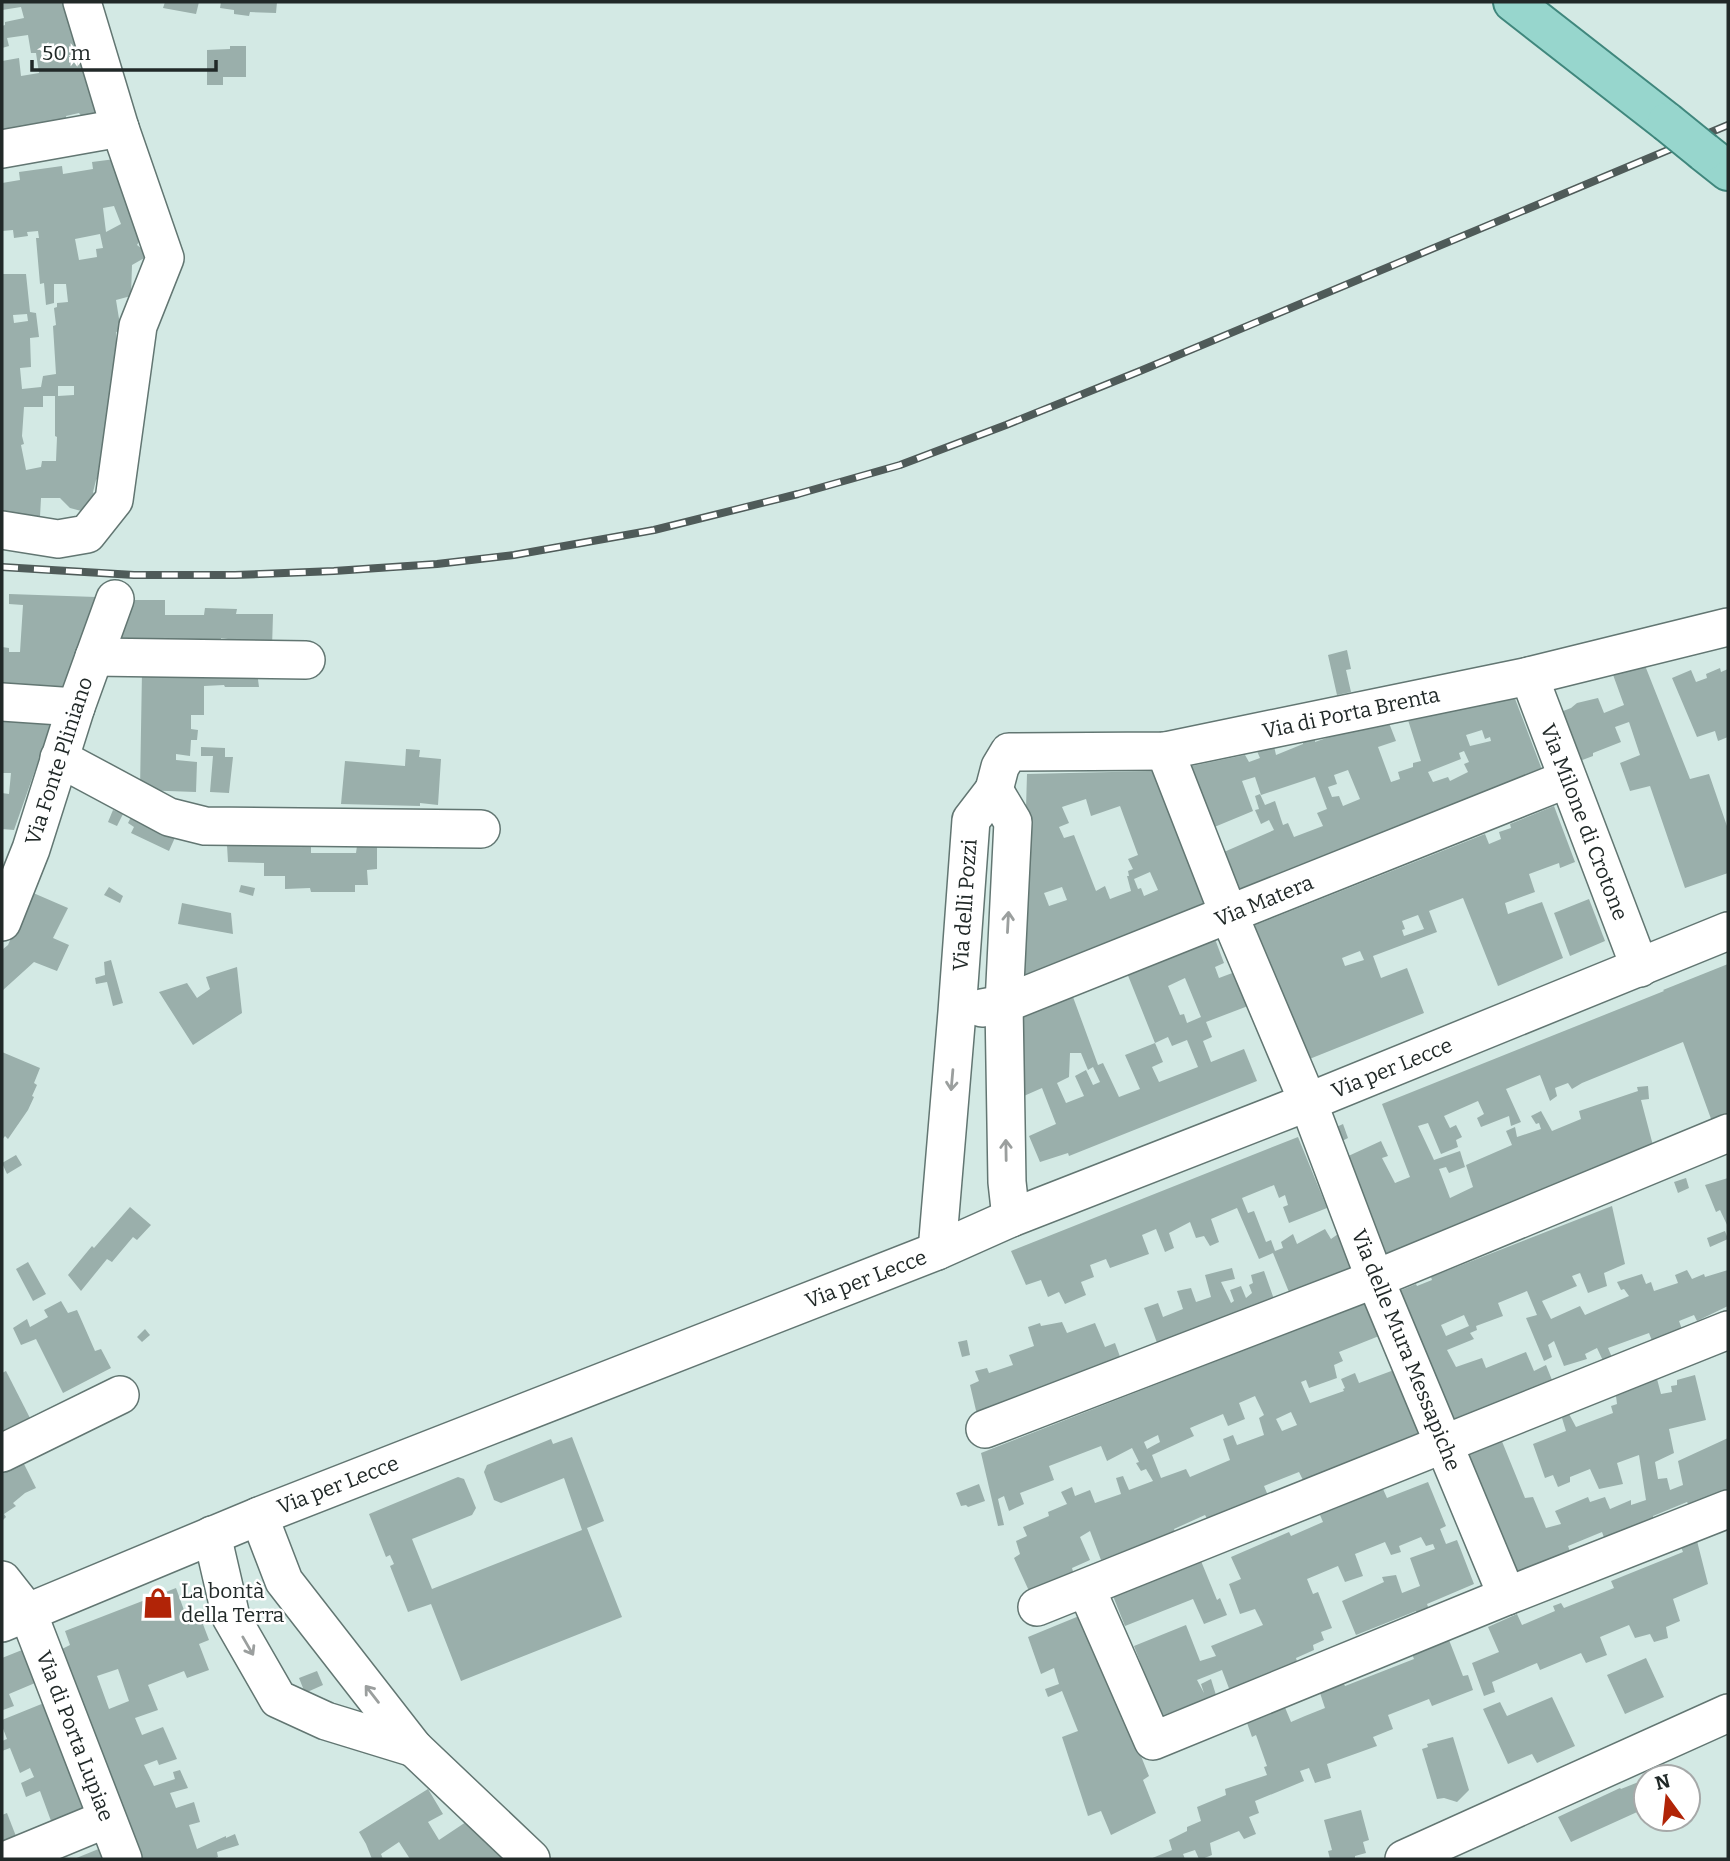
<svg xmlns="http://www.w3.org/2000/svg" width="1730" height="1861" font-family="Bitter,serif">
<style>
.building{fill:#9aafab;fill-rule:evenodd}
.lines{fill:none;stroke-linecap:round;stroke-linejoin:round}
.minor-casing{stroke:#627672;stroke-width:40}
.major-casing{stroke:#40877d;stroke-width:42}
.minor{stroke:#fff;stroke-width:37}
.major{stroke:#97d6cd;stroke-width:38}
.rail-casing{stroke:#4f5b59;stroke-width:8}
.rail{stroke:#fff;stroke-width:5;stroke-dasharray:16;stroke-linecap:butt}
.major-bridge-casing{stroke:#40877d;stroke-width:42;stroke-linecap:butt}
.major-bridge{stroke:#97d6cd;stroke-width:38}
.oneway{stroke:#9b9f9e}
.labels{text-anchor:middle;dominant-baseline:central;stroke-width:5;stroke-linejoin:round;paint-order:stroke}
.street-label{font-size:21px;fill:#212928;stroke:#fff}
.poi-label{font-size:21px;fill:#212928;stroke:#fff;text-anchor:start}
</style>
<rect width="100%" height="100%" fill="#d3e9e4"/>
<g class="building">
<path d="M2 2H64L102 105 108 116 82 117 79 113 66 116 68 131 2 140V61L19 58 21 76 39 73 36 53H31L28 35 7 38 9 46 2 48V26L5 25V22L24 18 21 7 2 10Z"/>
<path d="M165 2H199L196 14 163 8Z"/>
<path d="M221 2H277L276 13 250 12 249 16 234 14V10L220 8Z"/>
<path d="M230 46H246V77H223V85H207V50L230 49Z"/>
<path d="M123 158 142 236 137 245 141 248 148 240 153 253 132 265 131 296 116 300 121 331 116 332V349L99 477 96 480 93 492 95 496 85 512 70 508 60 498H41L40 517 35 516 34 520 2 517V274H26L30 312 36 313 39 337 30 338 31 367 20 368 22 389 41 387 43 376 56 374 53 326 56 325 54 308 57 307V303L68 302 66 284H54V303L46 305 44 283 40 284 36 238H39L38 231 27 232 28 236 14 238 13 230 2 231V183L20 180 19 172 62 166 63 174 93 169 92 162ZM114 206 121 224 106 232 103 208ZM100 234 103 248 96 249 97 257 79 260 75 239ZM27 314 28 321 14 323 13 315ZM58 386H74V395L58 396ZM43 396H55V436L57 437 56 461H42L41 467 26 470 21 445 24 444 22 436 24 407H43Z"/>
<path d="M9 594 96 597 64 689 2 685V647L9 648V652H20L23 605 9 604Z"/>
<path d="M126 600H165V615H204L205 608 237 609 236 614H273L272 648H228V639L221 638V656L109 650Z"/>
<path d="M1347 650 1351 669 1346 670 1351 692 1337 695 1328 655Z"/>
<path d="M1644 663 1690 779 1709 774 1728 829V873L1685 888 1650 786 1630 791 1620 763 1640 755 1629 722 1615 727 1621 742 1593 753V756L1577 762 1558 713 1571 708 1577 703 1598 698 1604 713 1624 705 1612 672Z"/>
<path d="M1720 668 1721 672 1728 669V737L1718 741 1715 731 1697 737 1672 678 1691 670 1696 682 1707 678 1706 674Z"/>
<path d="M142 671 257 672 259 687H225L224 685 204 686V715H191V729L198 730 197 740H191L190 756 176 754V760L197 762 196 792 140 790Z"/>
<path d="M1514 696 1544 775 1238 895 1224 852 1274 830 1269 820 1261 824 1255 810 1259 809 1255 796 1260 794 1265 805 1275 801 1283 825 1288 823 1294 837 1323 826 1317 813 1327 809 1315 777 1261 795 1255 777 1242 781 1253 811 1212 828 1187 767 1245 755 1249 762 1260 758 1257 751 1274 746 1276 755 1303 744V741L1315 739V742L1335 735 1389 723 1396 741 1378 747 1391 782 1400 779 1398 772 1413 767V763L1421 761 1408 720ZM1482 730 1485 739 1490 737 1491 741 1470 746 1466 735ZM1464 751 1469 762 1464 764 1468 772 1450 781 1448 777 1433 782 1428 772 1461 759 1459 753ZM1348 770 1360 799 1343 806 1339 796 1332 797 1328 787 1337 784 1334 775Z"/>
<path d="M2 719 52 722 14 830 2 829V793L9 794 11 773H2Z"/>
<path d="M201 747 225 748V757H233L229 793 210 792 213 756H201Z"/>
<path d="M406 749 420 750 419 757 441 759 438 805 420 803V806L341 804 345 761 405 766Z"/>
<path d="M1154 771 1208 907 1021 980 1027 774ZM1086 799 1091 816 1120 806 1138 855 1128 859 1133 869 1128 871 1129 876H1127L1131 891 1110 899 1105 886 1096 891 1074 835 1064 838 1059 827 1069 823 1062 807ZM1150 872 1158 890 1144 896 1141 888 1138 889 1134 879ZM1062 887 1067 900 1049 906 1044 893Z"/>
<path d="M1554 806 1575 862 1560 868 1559 863 1529 874 1535 892 1505 903 1508 914 1542 902 1563 958 1498 986 1463 898 1429 911 1437 932 1373 956 1381 978 1407 968 1424 1013 1307 1060 1253 926 1485 834 1489 844 1501 839 1499 832 1511 828 1510 824ZM1418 915 1424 929 1404 936 1402 930 1405 929 1402 921ZM1360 951 1364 960 1345 966 1342 958Z"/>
<path d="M113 810 123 814 117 826 108 822Z"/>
<path d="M134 811 177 833 169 851 131 833 134 827 128 823Z"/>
<path d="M227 845 311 846V853H356L357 846H377V869L367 870 368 885H355V892H311L310 888 285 889V876H264V863L228 862Z"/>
<path d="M241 885 255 888 253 896 239 892Z"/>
<path d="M109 887 123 896 120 903 104 895Z"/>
<path d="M31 892 68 908 53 938 69 945 57 971 34 962 2 991V950L8 945Z"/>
<path d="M1589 899 1605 941 1570 956 1554 913Z"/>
<path d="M182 903 231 913 233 934 178 924Z"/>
<path d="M1215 939 1224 963 1215 967 1219 978 1235 972 1248 1006 1206 1022 1212 1037 1203 1041 1211 1062 1244 1049 1257 1081 1069 1156 1068 1153 1040 1162 1029 1136 1056 1124 1042 1088 1017 1099 1020 1018 1073 997 1098 1065 1103 1063 1119 1097 1140 1089 1125 1055 1155 1043 1163 1062 1152 1067 1159 1082 1198 1067 1187 1040 1172 1046 1168 1037 1155 1043 1127 973ZM1185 978 1201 1017 1187 1023 1184 1014 1180 1015 1168 986ZM1070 1053H1081L1088 1070 1093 1067 1100 1082 1093 1085 1086 1070 1075 1076 1084 1096 1066 1103 1057 1083 1069 1077Z"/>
<path d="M111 960 123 1003 113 1006 107 982 96 984 95 978 105 975 104 962Z"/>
<path d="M1728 964V1121L1714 1127 1683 1042 1582 1083 1572 1089 1568 1083 1555 1088 1557 1096 1550 1101 1540 1075 1506 1089 1521 1122 1511 1126 1509 1116 1481 1127 1477 1118 1484 1114 1478 1101 1444 1116 1450 1128 1456 1125 1462 1137 1456 1140 1458 1147 1441 1154 1428 1123 1418 1126 1434 1160 1460 1151 1465 1167 1449 1173 1446 1167 1439 1169 1450 1198 1473 1187 1466 1165 1512 1145 1506 1131 1515 1127 1517 1137 1541 1129 1539 1123 1536 1124 1531 1116 1541 1111 1552 1131 1581 1119 1579 1111 1638 1091 1637 1087 1648 1086 1649 1099 1641 1100 1655 1153 1643 1156 1641 1149 1385 1259 1344 1158 1381 1141 1388 1156 1382 1158 1395 1183 1410 1177 1382 1104 1664 991 1663 990Z"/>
<path d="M237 967 242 1013 193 1045 159 992 187 983 197 998 210 989 206 977Z"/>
<path d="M2 1052 40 1068 34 1083 37 1085 32 1096 34 1097 28 1110 8 1139 5 1136 2 1140Z"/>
<path d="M1343 1124 1348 1138 1338 1143 1332 1129Z"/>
<path d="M1298 1137 1327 1208 1289 1223 1283 1207 1288 1205 1285 1195 1279 1198 1274 1185 1242 1198 1248 1213 1254 1211 1266 1242 1271 1240 1275 1251 1283 1248 1281 1242 1293 1234 1297 1244 1325 1229 1331 1239 1338 1234 1353 1271 1291 1297 1273 1253 1259 1259 1237 1208 1211 1219 1219 1242 1210 1246 1204 1236 1196 1238 1190 1222 1169 1233 1174 1248 1165 1252 1156 1229 1142 1235 1149 1254 1110 1268 1106 1259 1090 1265 1094 1277 1081 1282 1086 1295 1065 1304 1059 1292 1048 1297 1041 1280 1026 1285 1011 1251Z"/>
<path d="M16 1155 22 1165 7 1174 2 1163Z"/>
<path d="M1686 1178 1689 1188 1678 1193 1674 1182Z"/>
<path d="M1728 1178V1227L1720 1210 1716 1212 1705 1185Z"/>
<path d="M1612 1206 1625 1264 1604 1273 1607 1286 1588 1293 1580 1273 1572 1276 1577 1286 1542 1301 1551 1319 1580 1306 1585 1315 1629 1296 1624 1289 1621 1290 1617 1282 1642 1274 1646 1284 1651 1282 1654 1291 1678 1283 1675 1275 1687 1270 1692 1279 1704 1274 1705 1277 1728 1270V1306L1697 1321 1694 1315 1679 1321 1684 1335 1654 1346 1649 1333 1608 1348 1614 1362 1605 1365 1597 1348 1585 1354 1587 1359 1564 1366 1554 1341 1548 1345 1552 1357 1544 1361 1526 1318 1537 1315 1527 1291 1498 1303 1503 1316 1476 1326 1477 1330 1470 1333 1474 1339 1447 1350 1456 1367 1482 1358 1486 1368 1526 1352 1534 1371 1546 1365 1554 1385 1454 1426 1399 1291 1416 1284 1417 1286 1432 1280 1431 1277ZM1464 1315 1469 1326 1446 1336 1441 1325Z"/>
<path d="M130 1207 151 1225 137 1240 133 1237 112 1262 107 1259 81 1291 68 1275 92 1246 94 1248Z"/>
<path d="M1725 1231 1728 1239 1710 1247 1707 1238Z"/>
<path d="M28 1262 46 1294 33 1301 16 1269Z"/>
<path d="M1232 1268 1235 1279 1221 1282 1231 1303 1234 1301 1230 1290 1241 1286 1246 1298 1252 1293 1249 1285 1253 1283 1251 1275 1264 1271 1275 1302 1159 1348 1144 1308 1158 1303 1163 1317 1183 1309 1177 1291 1191 1288 1196 1302 1211 1297 1205 1275Z"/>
<path d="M61 1301 68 1313 77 1310 95 1351 101 1349 111 1368 63 1393 36 1339 21 1345 13 1328 27 1319 30 1327 48 1317 44 1310Z"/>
<path d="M1367 1302 1379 1336 1339 1352 1343 1361 1334 1365 1337 1378 1309 1388 1306 1380 1301 1382 1310 1403 1344 1391 1343 1389 1345 1388 1341 1379 1355 1373 1359 1383 1394 1370 1422 1436 1305 1484 1299 1472 1264 1486 1269 1498 1209 1522 1205 1515 1174 1529 1176 1535 1144 1548 1142 1544 1101 1560 1090 1531 1080 1537 1090 1560 1072 1568 1074 1575 1060 1581 1058 1578 1029 1591 1014 1558 1020 1554 1016 1541 1027 1536 1023 1527 1049 1516 1048 1512 1067 1504 1061 1492 1072 1487 1075 1496 1090 1490 1095 1503 1121 1494 1116 1478 1123 1476 1129 1490 1153 1481 1146 1469 1141 1471 1136 1463 1139 1462 1132 1448 1107 1461 1101 1446 1049 1466 1054 1480 1020 1493 1024 1504 1022 1505 1009 1511 1004 1496 998 1499 1004 1525 998 1526 981 1453ZM1255 1396 1264 1415 1259 1418 1264 1435 1237 1445 1233 1435 1223 1439 1230 1460 1190 1477 1186 1469 1161 1478 1152 1455 1194 1436 1190 1428 1223 1414 1228 1426 1245 1419 1239 1403ZM1291 1412 1297 1425 1282 1431 1276 1419ZM1158 1435 1160 1442 1147 1449 1144 1442Z"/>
<path d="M1062 1322 1067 1333 1095 1323 1105 1347 1115 1343 1122 1362 978 1419 970 1385 979 1381 975 1371 987 1368 989 1373 1013 1365 1009 1355 1034 1346 1028 1327 1040 1323 1041 1326Z"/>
<path d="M145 1329 150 1335 142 1342 137 1337Z"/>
<path d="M967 1340 970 1355 962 1357 958 1342Z"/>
<path d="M6 1371 32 1422 2 1437V1373Z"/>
<path d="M1695 1375 1706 1420 1669 1429 1674 1453 1655 1462 1658 1479 1667 1478 1670 1490 1683 1485 1678 1461 1728 1438V1491L1690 1506 1687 1502 1653 1516 1654 1521 1605 1540 1602 1532 1568 1546 1571 1554 1519 1575 1498 1526 1495 1528 1466 1456 1501 1439 1525 1498 1533 1497 1546 1528 1561 1524 1555 1511 1588 1497 1590 1502 1605 1497 1610 1509 1631 1500V1505L1646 1500 1639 1455 1617 1463 1623 1484 1599 1489 1590 1469 1570 1477V1482L1558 1487 1553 1475 1545 1478 1533 1444 1566 1431 1562 1418 1569 1414 1576 1427 1613 1413 1611 1406 1617 1404 1616 1396 1657 1379 1661 1394 1672 1392 1671 1386 1677 1385V1380Z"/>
<path d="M572 1437 604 1521 587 1528 622 1617 461 1681 431 1604 408 1612 390 1566 394 1564 390 1555 386 1557 369 1514 458 1477 464 1479 476 1508 472 1515 412 1539 432 1589 582 1530 564 1478 501 1503 494 1500 484 1472 487 1465 551 1439 553 1444Z"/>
<path d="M19 1454 36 1488 25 1493 13 1503 16 1506 4 1514 6 1517 2 1521V1461Z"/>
<path d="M1428 1482 1446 1526 1440 1529 1446 1544 1457 1540 1474 1584 1427 1604 1430 1612 1418 1617 1416 1611 1356 1635 1342 1601 1384 1582 1382 1577 1396 1575 1402 1593 1420 1586 1410 1558 1435 1549 1433 1544 1426 1546 1421 1537 1399 1546 1401 1552 1391 1555 1385 1542 1355 1554 1363 1576 1345 1582 1338 1566 1307 1579 1313 1594 1318 1592 1332 1628 1321 1632 1324 1640 1313 1645 1314 1650 1296 1658 1298 1665 1230 1691 1222 1670 1197 1680 1204 1693 1201 1684 1211 1679 1216 1695 1161 1716 1134 1646 1186 1625 1200 1661 1216 1656 1211 1646 1263 1625 1255 1609 1240 1614 1229 1584 1241 1579 1231 1557 1289 1532 1291 1536 1323 1522 1320 1515 1383 1489 1387 1498Z"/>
<path d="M979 1484 985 1501 968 1507 966 1505 961 1506 956 1493Z"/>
<path d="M1697 1541 1708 1584 1673 1599 1680 1621 1666 1627 1668 1638 1654 1642 1650 1634 1635 1638 1629 1625 1600 1637 1607 1655 1586 1663 1581 1653 1540 1670 1537 1663 1492 1682 1495 1692 1484 1696 1472 1663 1499 1652 1488 1627 1517 1614 1522 1625 1555 1611 1553 1606 1561 1603 1564 1608 1614 1588 1611 1581 1683 1552 1681 1547Z"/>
<path d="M1201 1561 1217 1600 1220 1598 1227 1615 1204 1624 1193 1599 1125 1626 1113 1596Z"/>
<path d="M176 1588 189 1624 201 1619 209 1640 199 1644 209 1670 187 1678 184 1671 148 1685 158 1710 135 1718 142 1735 163 1727 177 1759 159 1765 157 1760 144 1765 154 1786 175 1779 173 1772 180 1770 188 1788 170 1793 176 1808 194 1802 200 1822 189 1825 197 1849 226 1836V1838L235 1834 239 1845 217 1852 218 1857 213 1859H143L58 1651 70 1645 65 1631ZM118 1669 129 1701 109 1709 97 1676Z"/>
<path d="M1084 1614 1149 1776 1143 1780 1156 1813 1111 1835 1101 1811 1088 1816 1062 1737 1078 1731 1062 1691 1048 1697 1045 1689 1059 1684 1054 1668 1041 1674 1028 1637Z"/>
<path d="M1449 1640 1463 1676 1468 1675 1473 1690 1432 1706 1429 1699 1388 1715 1393 1729 1373 1737 1377 1746 1327 1764 1331 1778 1315 1783 1309 1768 1300 1771 1304 1781 1255 1801 1259 1813 1249 1817 1256 1834 1244 1839 1239 1831 1210 1843 1212 1855 1202 1859H1199L1195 1850 1183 1854 1185 1859H1150L1172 1850 1169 1840 1187 1831V1827L1201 1821 1197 1807 1226 1795 1225 1789 1267 1775 1264 1767 1267 1766 1256 1735 1252 1737 1246 1720 1284 1705 1291 1722 1305 1716 1325 1708 1319 1690 1343 1682 1345 1686 1414 1659 1412 1654Z"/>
<path d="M22 1650 35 1683 9 1694 14 1706 3 1710 2 1658Z"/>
<path d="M1646 1658 1664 1697 1625 1714 1607 1675Z"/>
<path d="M317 1671 323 1685 305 1693 299 1678Z"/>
<path d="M1552 1697 1575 1746 1537 1763 1532 1754 1508 1764 1483 1709 1500 1702 1507 1716Z"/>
<path d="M44 1703 89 1815 54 1829 40 1791 26 1797 21 1783 34 1777 30 1768 20 1773 10 1748 2 1751V1741L7 1739 2 1726V1720Z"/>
<path d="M1453 1737 1469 1790 1457 1802 1444 1798 1437 1799 1422 1749 1428 1747 1427 1744Z"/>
<path d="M1641 1781 1646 1792V1808L1571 1842 1558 1817 1620 1788 1621 1789Z"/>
<path d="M428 1789 443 1814 428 1822 439 1840 475 1816 509 1859H410L399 1842 381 1854 383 1859H372L366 1844 359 1832Z"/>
<path d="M1361 1810 1369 1840 1363 1842 1366 1853 1355 1856V1859H1330L1328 1851 1332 1850 1324 1820Z"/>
<path d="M7 1813 19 1844 2 1851V1815Z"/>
<path d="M101 1848 106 1859H74Z"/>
</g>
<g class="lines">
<defs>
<g id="minor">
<path d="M2 149 120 128"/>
<path d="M2 530 58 539 87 534 114 500 138 326 165 258 120 128 82 2"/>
<path d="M94 657 306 660"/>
<path d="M1529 676 1640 968"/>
<path d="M2 702 76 707"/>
<path d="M1165 751 1229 915 1308 1102 1375 1279 1507 1596"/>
<path d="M59 758 169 817 205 826 481 829"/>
<path d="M994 790 1000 767 1009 752 1165 751 1529 676 1728 627"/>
<path d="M2 922 31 849 76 707 115 599"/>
<path d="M982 1008 1004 1004 1567 779"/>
<path d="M937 1251 957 1012 971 820 994 790 1013 822 1004 1004 1007 1182 1011 1218"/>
<path d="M985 1429 1375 1279 1728 1133"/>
<path d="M2 1453 120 1395"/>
<path d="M259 1516 284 1581 414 1748 531 1859"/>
<path d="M212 1535 231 1617 278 1699 326 1721 414 1748"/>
<path d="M2 1580 28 1613 123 1859"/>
<path d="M1086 1588 1153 1741 1507 1596 1728 1509"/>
<path d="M1037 1607 1728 1330"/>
<path d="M2 1623 259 1516 937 1251 1011 1218 1308 1102 1728 931"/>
<path d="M9 1859 106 1819"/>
<path d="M1404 1859 1728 1713"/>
</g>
<g id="major">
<path d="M1513 2 1667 122"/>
<path d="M1704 152 1728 171"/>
</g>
</defs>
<use href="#minor" class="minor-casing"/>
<use href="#major" class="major-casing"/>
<use href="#minor" class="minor"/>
<use href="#major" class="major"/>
<defs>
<path id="rail" d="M2 567 134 575H235L334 571 437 564 514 555 654 530 798 494 900 465 1006 425 1140 371 1728 125"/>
</defs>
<use href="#rail" class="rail-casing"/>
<use href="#rail" class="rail"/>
<defs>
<path id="major-bridge" d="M1667 122 1704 152"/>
</defs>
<use href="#major-bridge" class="major-bridge-casing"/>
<use href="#major-bridge" class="major-bridge"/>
</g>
<defs><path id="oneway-shaft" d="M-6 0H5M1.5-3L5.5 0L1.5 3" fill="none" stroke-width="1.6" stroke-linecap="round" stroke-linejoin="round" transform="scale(1.75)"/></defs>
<g class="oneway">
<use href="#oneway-shaft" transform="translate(1008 922) rotate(-87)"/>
<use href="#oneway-shaft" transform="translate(952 1080) rotate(95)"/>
<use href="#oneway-shaft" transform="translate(1006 1150) rotate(-91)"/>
<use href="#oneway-shaft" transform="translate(248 1646) rotate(60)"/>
<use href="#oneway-shaft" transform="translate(372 1694) rotate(-128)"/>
</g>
<defs>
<symbol id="shop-bare" viewBox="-9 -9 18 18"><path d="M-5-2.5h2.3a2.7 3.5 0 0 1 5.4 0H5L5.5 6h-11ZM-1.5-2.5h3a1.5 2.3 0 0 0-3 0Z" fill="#b12407" stroke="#fff" stroke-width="2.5" paint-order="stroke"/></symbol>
</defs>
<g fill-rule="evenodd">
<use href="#shop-bare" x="136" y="1581" width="44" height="44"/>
</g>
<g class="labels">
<g class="street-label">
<text transform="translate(1351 713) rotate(-12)">Via di Porta Brenta</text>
<text transform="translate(59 761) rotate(-72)">Via Fonte Pliniano</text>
<text transform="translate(1584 822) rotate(69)">Via Milone di Crotone</text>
<text transform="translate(1264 901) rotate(-22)">Via Matera</text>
<text transform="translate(965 905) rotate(-86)">Via delli Pozzi</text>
<text transform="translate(1392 1068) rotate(-22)">Via per Lecce</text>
<text transform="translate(866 1279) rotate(-21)">Via per Lecce</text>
<text transform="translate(1406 1350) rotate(68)">Via delle Mura Messapiche</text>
<text transform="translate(338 1485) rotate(-21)">Via per Lecce</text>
<text transform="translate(75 1736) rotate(69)">Via di Porta Lupiae</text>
</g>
<g class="poi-label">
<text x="181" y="1591">La bontà<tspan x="181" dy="24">della Terra</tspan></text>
</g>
</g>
<rect width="1730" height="1861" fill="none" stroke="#212928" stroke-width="7"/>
<g transform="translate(1667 1798) rotate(345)"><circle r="33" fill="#ffffff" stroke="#a6a9a9" stroke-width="2"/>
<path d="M0-5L12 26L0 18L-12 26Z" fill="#b12407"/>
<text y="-10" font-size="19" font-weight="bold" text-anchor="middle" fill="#212928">N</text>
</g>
<path d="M32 60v10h184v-10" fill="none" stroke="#212928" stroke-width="3.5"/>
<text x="42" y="60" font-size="21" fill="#212928" stroke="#ffffff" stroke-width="5" paint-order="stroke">50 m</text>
</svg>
